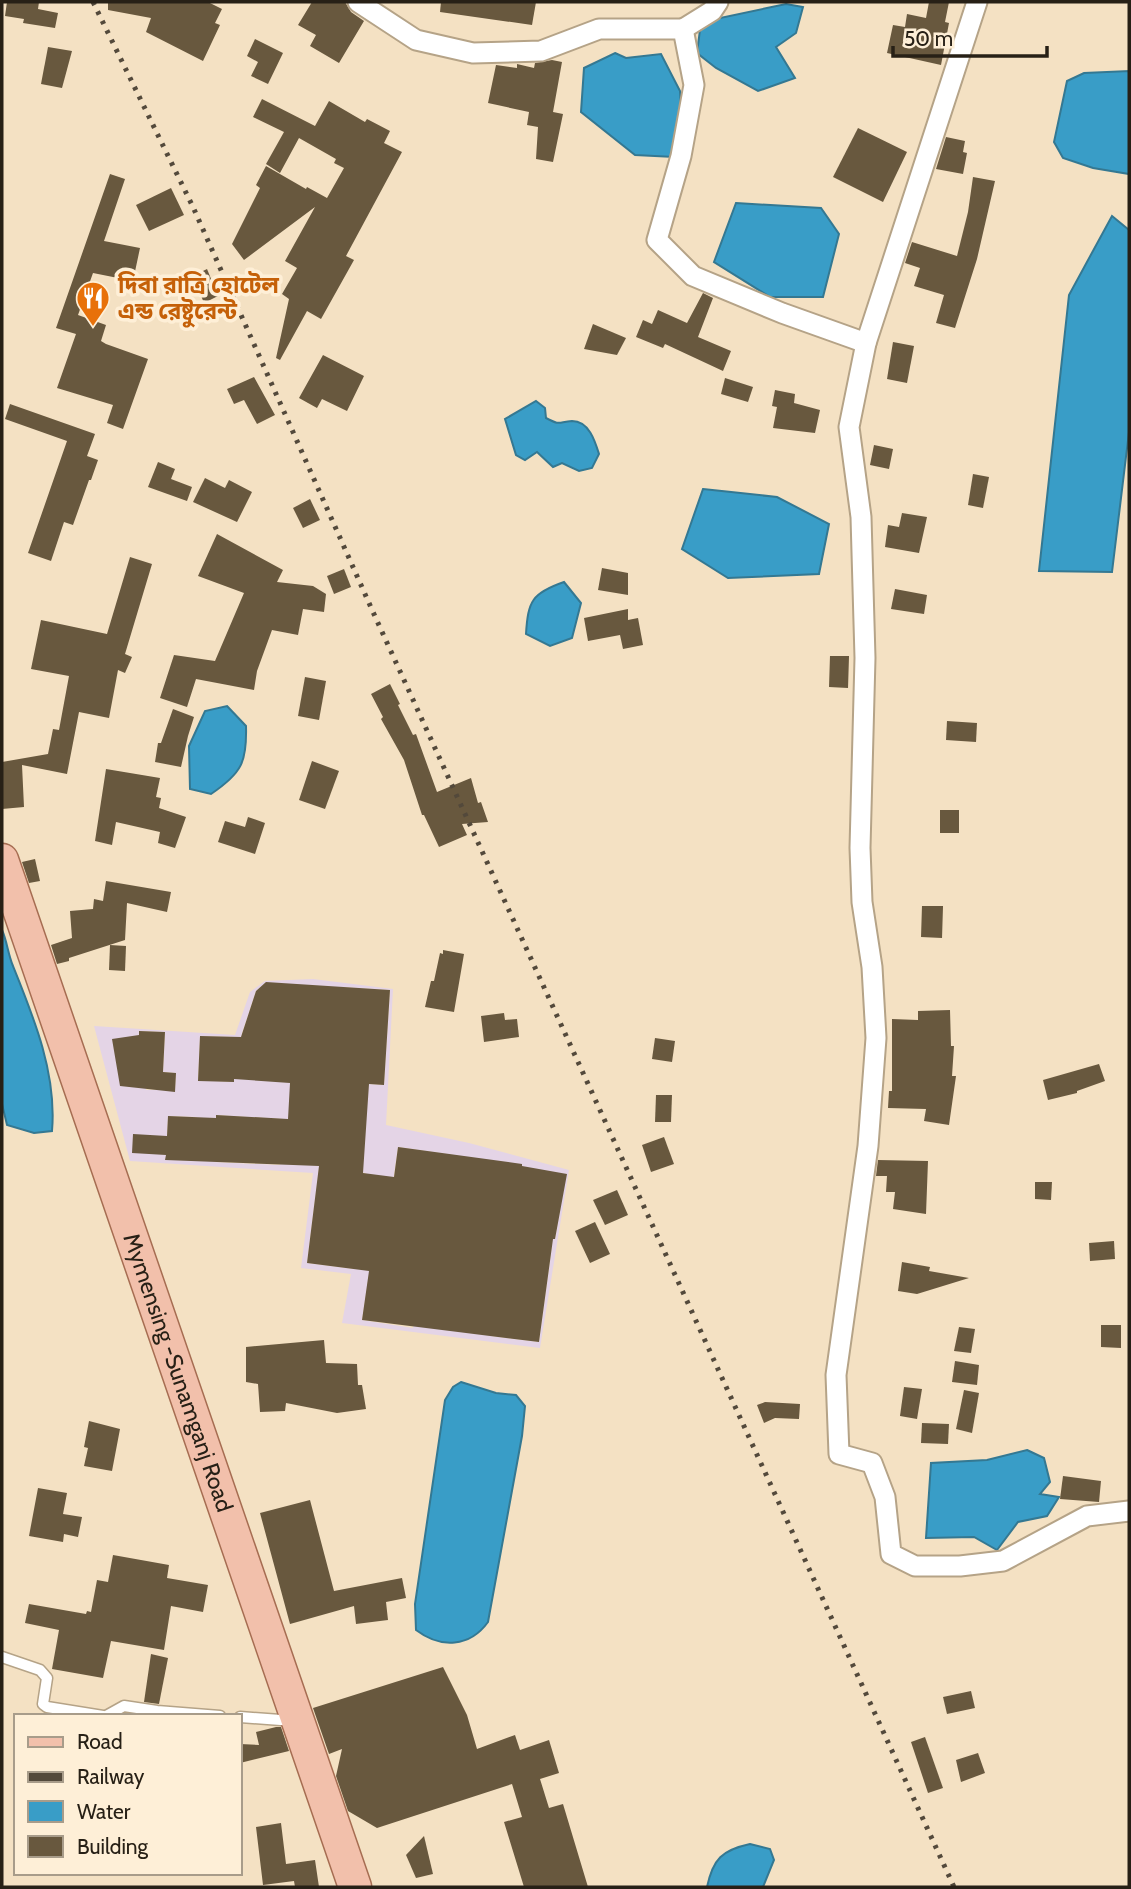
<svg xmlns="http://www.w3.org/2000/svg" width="1131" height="1889" font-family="Cabin,'Noto Sans Bengali',sans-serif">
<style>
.industrial{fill:#e4d4e6;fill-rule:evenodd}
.water{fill:#399dc7;stroke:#347892;stroke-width:2}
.building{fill:#68583e}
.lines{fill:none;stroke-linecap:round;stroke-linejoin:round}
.service-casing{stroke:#b5a387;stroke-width:13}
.minor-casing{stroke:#b5a387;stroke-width:23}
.primary-casing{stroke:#a66d52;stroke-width:35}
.service{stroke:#fff;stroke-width:10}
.minor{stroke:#fff;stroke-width:19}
.primary{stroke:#f2c0ab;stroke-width:32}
.rail{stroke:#53493b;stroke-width:5;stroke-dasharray:3.5 7;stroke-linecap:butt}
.labels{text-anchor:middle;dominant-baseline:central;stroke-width:7;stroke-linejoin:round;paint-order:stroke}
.food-label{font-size:23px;font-weight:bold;fill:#c56008;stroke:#feefd7;text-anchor:start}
.street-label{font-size:23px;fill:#272016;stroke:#feefd7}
</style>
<rect width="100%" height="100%" fill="#f4e1c3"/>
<path class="industrial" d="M313 979 393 989 386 1125 469 1143 569 1170 540 1348 342 1323 351 1274 301 1268 313 1173 130 1161 94 1026 235 1035 250 992 265 981ZM266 982 239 1079 242 1033 256 991ZM342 987 390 990 384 1085 336 1082ZM139 1031 165 1032 163 1072 176 1073 175 1089 146 1090V1088L136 1087ZM200 1036 235 1037 234 1082 198 1080ZM216 1115 283 1119 280 1165 214 1162ZM168 1116 197 1117 166 1159ZM398 1147 522 1165 391 1195ZM319 1168 366 1173 354 1269 307 1263ZM566 1175 555 1239 520 1233ZM377 1223 428 1230 413 1328 362 1320ZM552 1246 539 1342 491 1336Z"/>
<g class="water">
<path d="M786 4 803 7 796 33 776 47 795 78 758 91 716 68 697 53 701 22Z"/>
<path d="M615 53 626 58 661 54 680 91 682 128 674 157 635 155 581 112 584 68Z"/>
<path d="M1129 71V174L1093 168 1063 158 1054 142 1067 81 1084 73Z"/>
<path d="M736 203 821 208 839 234 823 297H770L714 262Z"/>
<path d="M1112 216 1129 230V432L1112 572 1039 571 1069 295Z"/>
<path d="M536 401 545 408 546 418C561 426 558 422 572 421 589 421 595 441 599 454L592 468 579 471 562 463 553 467 537 452 525 460 516 455 505 419Z"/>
<path d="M703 489 777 497 829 524 819 574 728 578 682 549Z"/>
<path d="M564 582 581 603 572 638 550 646 526 634C528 601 532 593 564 582Z"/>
<path d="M227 706 246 726C247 762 242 773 211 794L190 789 189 746 205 711Z"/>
<path d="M2 930C7 941 8 954 13 966 34 1018 57 1074 52 1131L34 1133 7 1125 2 1104Z"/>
<path d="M461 1382 496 1393 516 1395 525 1406 522 1436 488 1622C470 1647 441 1649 416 1630L415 1604 445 1400 453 1387Z"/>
<path d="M1027 1450 1044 1458 1050 1482 1040 1494 1059 1497 1047 1516 1018 1522 997 1550 974 1537 926 1538 931 1463 987 1460Z"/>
<path d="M750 1844 770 1849 774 1860 763 1887H707C713 1859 722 1850 750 1844Z"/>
</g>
<g class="building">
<path d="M7 2H39L38 9 58 13 55 28 23 23 24 19 5 16Z"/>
<path d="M108 2H208L222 9 215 23 220 25 203 61 146 32 151 18 108 10Z"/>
<path d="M312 2H345L351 12 364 21 339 63 310 46 316 35 298 25Z"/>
<path d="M441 2H536L532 25 440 12Z"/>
<path d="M929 2H949L945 22 949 23 941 65 887 53 893 25 905 27 907 14 926 18Z"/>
<path d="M255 39 283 53 268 84 251 76 258 62 247 56Z"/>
<path d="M48 47 72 51 62 88 41 84Z"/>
<path d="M552 60 562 62 553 112 563 114 553 162 536 159 538 127 527 125 529 112 488 103 496 65 517 68V64L534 68 535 63Z"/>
<path d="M262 99 315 126 329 101 365 122 367 119 390 131 384 143 402 152 346 256 354 260 321 319 307 311 280 360 276 358 289 299 282 294 297 268 285 261 315 207 244 260 232 244 260 188 256 185 266 166 306 189 307 187 327 198 344 168 334 163 336 159 299 138 280 173 266 164 284 132 253 117Z"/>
<path d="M858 128 907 152 883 202 833 177Z"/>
<path d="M946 137 965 141 963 152 967 153 963 174 936 169Z"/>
<path d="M110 174 125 179 104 241 140 248 133 281 93 273 78 315 106 325 101 341 106 344 148 359 123 429 107 423 113 405 57 388 76 334 56 328Z"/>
<path d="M973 177 995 181 977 259 955 328 936 323 944 295 914 286 920 268 905 263 912 242 957 256 968 212Z"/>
<path d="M171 188 184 215 149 231 136 205Z"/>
<path d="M207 269 218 296 204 303 193 276Z"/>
<path d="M703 293 713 298 698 337 731 351 723 371 665 344 663 348 636 337 643 320 652 324 658 310 687 323Z"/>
<path d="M593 324 626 338 617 355 584 349Z"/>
<path d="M893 342 914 346 907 383 887 379Z"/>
<path d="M323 355 364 376 347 411 322 399 317 408 299 398Z"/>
<path d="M254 377 275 415 257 424 244 400 234 404 227 389Z"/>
<path d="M725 378 753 387 748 402 721 394Z"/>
<path d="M775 390 795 394 794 403 820 410 815 433 773 428 777 407 772 406Z"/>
<path d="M10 404 95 434 87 456 98 460 91 480H89L73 525 64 522 51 561 28 553 67 441 5 419Z"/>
<path d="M874 445 893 449 889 469 870 465Z"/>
<path d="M158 462 175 469 171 479 192 487 187 501 148 487Z"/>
<path d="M973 474 989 477 983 508 968 505Z"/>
<path d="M205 478 225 488 229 480 252 492 237 522 193 502Z"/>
<path d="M310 499 320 520 303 528 293 508Z"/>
<path d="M902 513 927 517 919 553 885 547 888 525 899 527Z"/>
<path d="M217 534 283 570 277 582 313 586 326 594 324 612 303 609 298 635 272 630 257 671 254 690 196 679 187 707 160 698 174 655 215 661 244 593 198 576Z"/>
<path d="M130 557 152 564 125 654 132 657 125 673 118 670 109 718 79 712 67 774 22 765 24 807 2 809V762L48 754 53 729 59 730 69 676 31 669 41 620 107 634Z"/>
<path d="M602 568 628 573V595L598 590Z"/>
<path d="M344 569 351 587 334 594 327 576Z"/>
<path d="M895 589 927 595 924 614 891 609Z"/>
<path d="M628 609V620L638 618 643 645 623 649 620 635 588 641 584 618Z"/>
<path d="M830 656H849L848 688 829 687Z"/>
<path d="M305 677 326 681 319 720 298 716Z"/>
<path d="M390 684 400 704 398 705 413 735 416 734 437 792 471 778 478 803 481 802 488 822 462 824 467 835 439 847 424 815H422L404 760 381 719 383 717 371 694Z"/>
<path d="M173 709 194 717 188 736 181 767 155 762 158 743H161Z"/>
<path d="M947 721 977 723 976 742 946 740Z"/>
<path d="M312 761 339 771 325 809 299 800Z"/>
<path d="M106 769 160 778 156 797 161 798 159 808 186 817 175 848 158 843 160 832 116 822 112 845 95 841Z"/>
<rect x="940" y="810" width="19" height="23"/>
<path d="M248 817 265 823 255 854 218 842 225 821 245 827Z"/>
<path d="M35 859 40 881 29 883 22 862Z"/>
<path d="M106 881 171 892 167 912 127 903 125 940 69 958V961L57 964 51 945 72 938 70 911 93 909 94 899 103 901Z"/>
<path d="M922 906H943L942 938 921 937Z"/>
<path d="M110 945 126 946 125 971 109 970Z"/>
<path d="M443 950 464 954 454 1012 425 1007 431 981H434L440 953 443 954Z"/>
<path d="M266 982 390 990 384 1085 369 1084 363 1173 394 1177 398 1147 522 1164V1166L567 1174 555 1239H553L539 1342 362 1320 369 1271 307 1263 319 1166 165 1160 166 1155 132 1153 133 1134 167 1136 168 1116 216 1118V1115L288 1119 290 1083 234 1079V1082L198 1081 200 1036 241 1037 256 991Z"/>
<path d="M950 1010 951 1046H954L952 1076H956L949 1125 924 1121 926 1109 888 1108 889 1091H892V1019L918 1020V1011Z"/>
<path d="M504 1013 505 1020 517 1019 519 1037 484 1042 481 1016Z"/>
<path d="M139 1031 165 1032 163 1072 176 1073 175 1092 120 1086 112 1039 139 1035Z"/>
<path d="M655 1038 675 1041 672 1062 652 1059Z"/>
<path d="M1099 1064 1105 1081 1077 1091V1093L1048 1100 1043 1080Z"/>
<path d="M656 1095H672L671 1122H655Z"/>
<path d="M664 1137 674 1164 651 1172 642 1145Z"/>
<path d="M878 1160 928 1161 926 1214 893 1209 895 1192H886L887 1176H876Z"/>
<path d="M1035 1182H1052L1051 1200 1035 1199Z"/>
<path d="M617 1190 628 1215 605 1225 593 1200Z"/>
<path d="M595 1222 610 1254 590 1263 575 1231Z"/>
<path d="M1114 1241 1115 1259 1090 1261 1089 1243Z"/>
<path d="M902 1262 930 1267 929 1271 969 1278 917 1294 898 1291Z"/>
<path d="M1101 1325H1121V1348L1101 1347Z"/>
<path d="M959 1327 975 1329 971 1353 954 1351Z"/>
<path d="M324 1340 326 1363 357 1364 358 1385H362L366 1409 337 1413 286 1403 285 1411 260 1412 258 1384 246 1382V1347Z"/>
<path d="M955 1361 979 1365 977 1385 952 1382Z"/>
<path d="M904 1387 922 1389 917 1419 900 1416Z"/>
<path d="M964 1390 979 1393 972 1433 956 1429Z"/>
<path d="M765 1402 800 1404 799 1419 775 1418 764 1423 757 1405Z"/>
<path d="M89 1421 120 1429 112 1471 84 1466 88 1448 84 1447Z"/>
<path d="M922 1423 949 1424 948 1444 921 1443Z"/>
<path d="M1063 1476 1101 1481 1099 1502 1060 1499Z"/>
<path d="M38 1488 67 1493 63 1514 82 1517 78 1537 64 1534 63 1542 29 1536Z"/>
<path d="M310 1500 334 1591 402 1578 406 1598 386 1602 388 1620 356 1624 354 1606 290 1624 260 1513Z"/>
<path d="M113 1555 169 1565 167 1578 208 1585 203 1612 171 1606 164 1650 111 1641 103 1678 52 1669 59 1630 25 1623 29 1604 86 1614 87 1611 91 1612 97 1580 108 1582Z"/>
<path d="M151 1654 168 1658 159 1704 144 1702Z"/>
<path d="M443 1667 467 1715 477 1749 515 1735 520 1750 549 1740 559 1773 540 1779 549 1808 563 1804 588 1887H524L504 1822 522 1817 512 1784 377 1828 348 1811 336 1776 342 1749 329 1754 313 1708Z"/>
<path d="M971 1691 975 1708 947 1714 943 1697Z"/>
<path d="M276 1727H281L289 1751 240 1763V1744L259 1745 256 1732Z"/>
<path d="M925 1737 943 1788 928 1793 911 1742Z"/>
<path d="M978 1753 985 1773 961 1782 956 1760Z"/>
<path d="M281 1823 286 1864 315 1860 319 1887H295L294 1881 263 1885 256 1827Z"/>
<path d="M424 1836 433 1874 416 1878 406 1855Z"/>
</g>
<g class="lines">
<defs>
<g id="service">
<path d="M2 1657 40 1670 47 1678 43 1704 47 1707 103 1716"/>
<path d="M106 1716 124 1706 157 1711 220 1716"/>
<path d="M240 1717 294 1721"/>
</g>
<g id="minor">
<path d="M358 2 416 40 473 53 541 51 599 29H683L694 85 681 156 657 240 693 276 782 313 866 343 849 427 861 517 865 658 860 848 862 902 872 967 876 1038 868 1146 836 1375 839 1454 872 1463 885 1497 891 1554 915 1566H960L1003 1561 1087 1516 1129 1511"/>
<path d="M683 29 712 11 718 2"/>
<path d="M866 343 977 2"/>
</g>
<g id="primary">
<path id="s1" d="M2 860 355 1887"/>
</g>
</defs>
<use href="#service" class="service-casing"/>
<use href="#minor" class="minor-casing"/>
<use href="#primary" class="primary-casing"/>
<use href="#service" class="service"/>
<use href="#minor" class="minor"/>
<use href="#primary" class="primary"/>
<path class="rail" d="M93 2 193 207 373 612 954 1887"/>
</g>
<defs>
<symbol id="restaurant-pin" viewBox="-11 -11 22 30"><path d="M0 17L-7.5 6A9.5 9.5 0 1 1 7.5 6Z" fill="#e8710a" stroke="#feefd7"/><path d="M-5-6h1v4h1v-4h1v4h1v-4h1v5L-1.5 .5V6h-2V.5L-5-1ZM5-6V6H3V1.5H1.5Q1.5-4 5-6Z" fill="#fff"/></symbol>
</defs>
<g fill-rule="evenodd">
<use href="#restaurant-pin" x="74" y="279" width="38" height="52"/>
</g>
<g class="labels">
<g class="food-label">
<text x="118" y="285">দিবা রাত্রি হোটেল<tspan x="118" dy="26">এন্ড রেষ্টুরেন্ট</tspan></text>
</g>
<g class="street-label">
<text stroke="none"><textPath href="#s1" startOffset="542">Mymensing -Sunamganj Road</textPath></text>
</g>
</g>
<rect width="1131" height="1889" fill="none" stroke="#272016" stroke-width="7"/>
<rect x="14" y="1714" width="228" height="161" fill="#feefd7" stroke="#a89c8a" stroke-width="2"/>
<rect x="28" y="1737" width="35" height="10" fill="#f2c0ab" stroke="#a89c8a" stroke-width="2"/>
<text x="77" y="1749" font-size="21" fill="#272016">Road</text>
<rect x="28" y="1772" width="35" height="10" fill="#53493b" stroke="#a89c8a" stroke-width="2"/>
<text x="77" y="1784" font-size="21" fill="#272016">Railway</text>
<rect x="28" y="1801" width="35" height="21" fill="#399dc7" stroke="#a89c8a" stroke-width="2"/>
<text x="77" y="1819" font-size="21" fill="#272016">Water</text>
<rect x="28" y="1836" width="35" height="21" fill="#68583e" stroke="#a89c8a" stroke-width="2"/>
<text x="77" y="1854" font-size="21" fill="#272016">Building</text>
<path d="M893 46v10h154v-10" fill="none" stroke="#272016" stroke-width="3.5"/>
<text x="904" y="46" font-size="21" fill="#272016" stroke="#feefd7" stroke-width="5" paint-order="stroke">50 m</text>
</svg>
